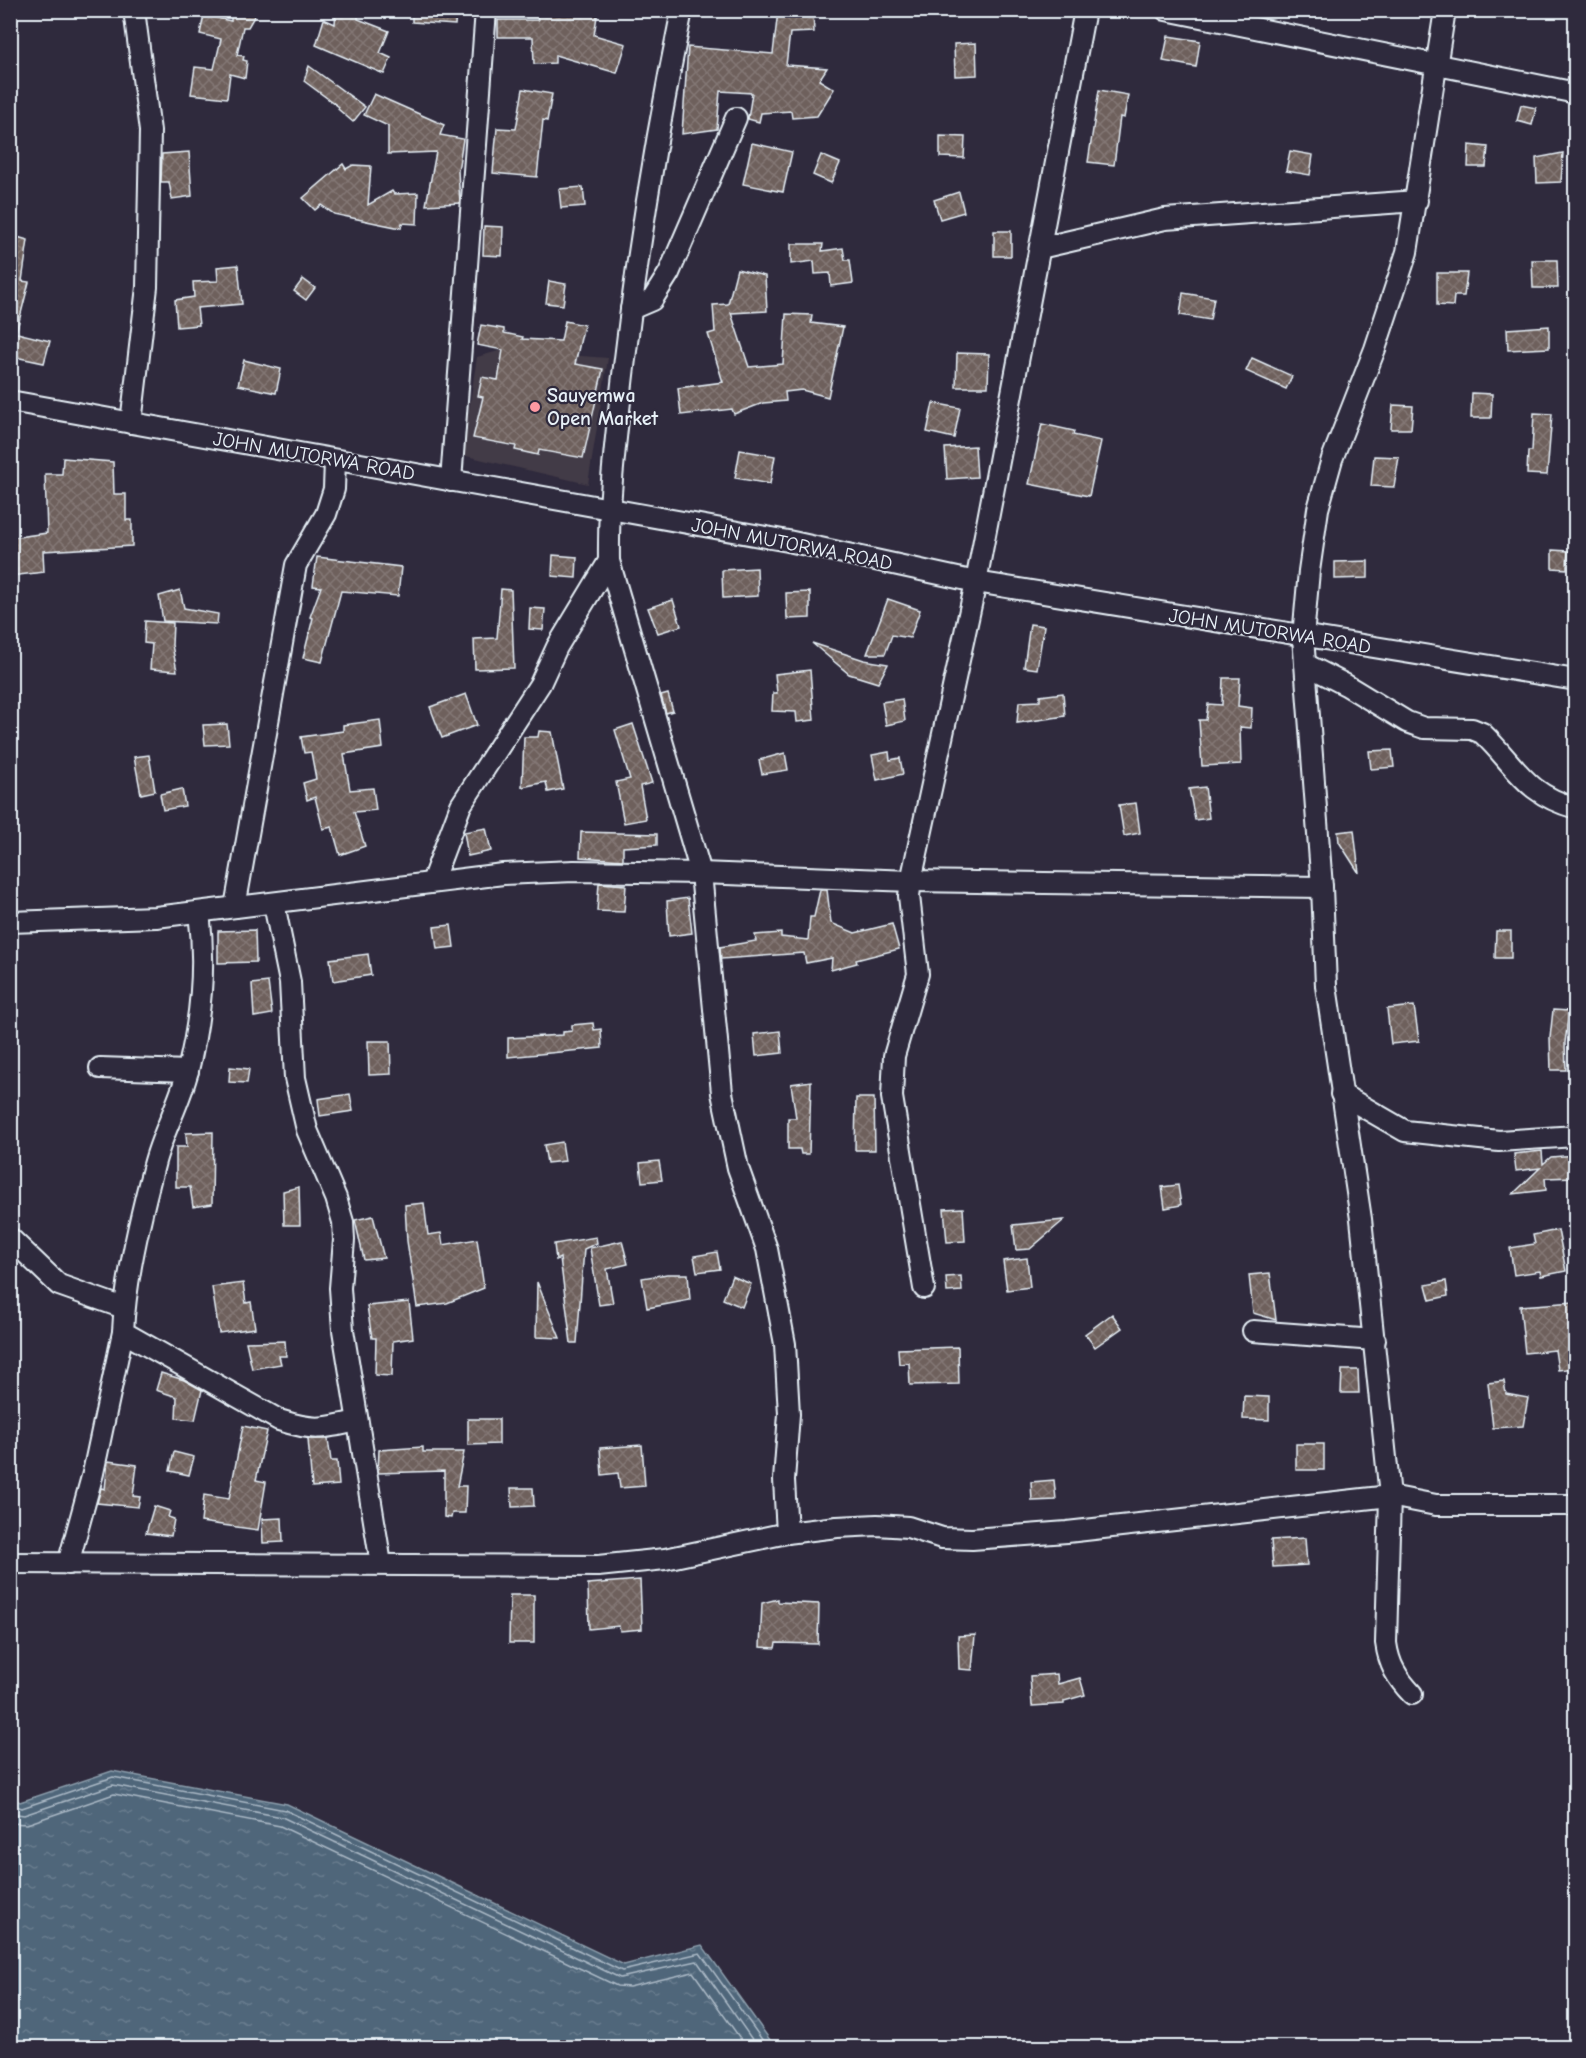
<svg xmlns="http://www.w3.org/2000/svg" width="1586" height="2058" font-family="'Comic Neue',sans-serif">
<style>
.built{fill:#423a46}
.water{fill:url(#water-ripples);stroke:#8c9eac;stroke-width:1.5}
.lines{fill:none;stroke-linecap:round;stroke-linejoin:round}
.shore{stroke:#abb9c6;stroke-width:1.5}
.building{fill:url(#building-cross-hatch);stroke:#e8f1f8;stroke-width:1.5}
.minor-casing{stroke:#e8f1f8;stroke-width:24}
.minor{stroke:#2f2a3d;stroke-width:20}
.poi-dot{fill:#ff9aa2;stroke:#2f2a3d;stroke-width:2}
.labels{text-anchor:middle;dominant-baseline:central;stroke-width:4.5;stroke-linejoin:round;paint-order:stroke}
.poi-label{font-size:20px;font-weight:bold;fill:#e8f1f8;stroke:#2f2a3d;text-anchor:start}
.street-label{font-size:20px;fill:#e8f1f8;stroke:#2f2a3d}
</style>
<defs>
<pattern id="water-ripples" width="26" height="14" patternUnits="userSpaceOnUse" patternTransform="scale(1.5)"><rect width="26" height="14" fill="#4f667a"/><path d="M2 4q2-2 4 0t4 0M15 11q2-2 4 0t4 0" fill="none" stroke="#687c8e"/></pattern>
<pattern id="building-cross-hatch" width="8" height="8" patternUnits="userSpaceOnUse" patternTransform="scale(1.5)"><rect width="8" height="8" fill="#6e605c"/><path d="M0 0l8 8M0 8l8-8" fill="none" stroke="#837774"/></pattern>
</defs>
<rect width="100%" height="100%" fill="#2f2a3d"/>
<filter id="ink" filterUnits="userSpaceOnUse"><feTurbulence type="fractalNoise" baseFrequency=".0167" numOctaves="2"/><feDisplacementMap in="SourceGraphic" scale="12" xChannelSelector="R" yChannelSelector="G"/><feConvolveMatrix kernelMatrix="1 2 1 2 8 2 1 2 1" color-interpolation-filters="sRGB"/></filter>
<g filter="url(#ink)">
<path class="built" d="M502 350 608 358 588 484 462 455 477 357Z"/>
<path class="water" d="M112 1771 287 1804 624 1965 702 1945 775 2047H11V1796L20 1802Z"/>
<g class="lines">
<g class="shore">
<path d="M10 1804 22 1808 113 1777 285 1810 622 1971 700 1953 768 2048"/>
<path d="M10 1813 24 1815 113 1785 282 1817 620 1978 697 1961 758 2048"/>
<path d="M10 1823 27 1824 114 1794 280 1826 617 1986 629 1987 693 1972 747 2048"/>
</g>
</g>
<g class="building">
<path d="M231 10H258L248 27H243L237 55 244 56 243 60 247 61 245 78 230 74 227 98 191 94 195 67 214 69 221 39 200 34 204 15 231 21Z"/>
<path d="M336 10 358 11V19L389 31 380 53 391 58 384 74 316 45 324 19 335 24Z"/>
<path d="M412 10H456L455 25 412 22Z"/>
<path d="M535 10H556L558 15 598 10 594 35 626 44 617 73 555 55V63L534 64 533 37H498V20H538Z"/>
<path d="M813 10 814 32 790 33 786 65 827 68 819 80 834 89 817 116 792 118 791 111 761 113 759 122 748 119 752 93 720 91 717 129 682 134 688 47 773 54 778 11Z"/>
<path d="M1168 36 1200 41 1196 67 1163 61Z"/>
<path d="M976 43 977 75 955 76 954 44Z"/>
<path d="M309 66 365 107 353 122 338 109 339 107 304 81Z"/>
<path d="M523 89 552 94 547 121 543 120 537 177 493 173 497 128 516 129Z"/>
<path d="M1099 90 1128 95 1124 118 1120 117 1114 165 1088 162Z"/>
<path d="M374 94 444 125 440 135 463 139 458 171 460 203 426 205 436 152 388 154V126L364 115Z"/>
<path d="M1521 105 1536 108 1532 125 1517 121Z"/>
<path d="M940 136 965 137 964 158 940 157Z"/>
<path d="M752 143 792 152 783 192 743 184Z"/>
<path d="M1469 145 1488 147 1486 167H1468Z"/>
<path d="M1290 151 1313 155 1310 175 1286 171Z"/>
<path d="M189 152 192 196 172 199 169 182H161L162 154Z"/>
<path d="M1563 153 1561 182 1537 183 1536 158Z"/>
<path d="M821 155 840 163 831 183 813 175Z"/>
<path d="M343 164 346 169 353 165 371 166 368 205 392 191 394 194 418 193 417 224 402 223 401 228 376 223 334 214 321 205 315 210 303 198Z"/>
<path d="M583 187 585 206 561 208 559 189Z"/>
<path d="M959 192 964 212 940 219 934 200Z"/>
<path d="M484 226 503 227 502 256 483 255Z"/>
<rect x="994" y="231" width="17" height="25"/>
<path d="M10 235 28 240 22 281 29 282 16 333 13 332 50 341 44 363 10 356Z"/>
<path d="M791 244H823L822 251 843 248 845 260H850L853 283 831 286 830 273 815 274 814 261 791 264Z"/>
<path d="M1532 260H1557L1558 288H1533Z"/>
<path d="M238 265 242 304 197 308 199 325 177 327 175 300 194 297 193 282 218 281 217 267Z"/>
<path d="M737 269 765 276 767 311 731 313 749 367 783 364 786 314 812 315 811 323 843 327 828 397 802 390 785 392 786 401 763 403 734 414 732 409 681 415 678 388 723 382 708 334 715 332 713 305 728 304Z"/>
<path d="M1437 273H1467L1464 296H1454L1453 306 1437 305Z"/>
<path d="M303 279 315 288 306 300 294 291Z"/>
<path d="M549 281 566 284 563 305 546 303Z"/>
<path d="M1183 293 1214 298 1210 320 1180 315Z"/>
<path d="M565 321 584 325 575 364 603 369 583 458 539 450 538 455 515 450 516 446 473 438 483 397 478 396 482 377 498 380 503 350 477 345 481 325 504 329V333L523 337 522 339 561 341Z"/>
<path d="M1549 326V348L1508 350 1507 329Z"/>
<path d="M957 353 989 354 988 387H956Z"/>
<path d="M1252 358 1292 376 1286 389 1246 371Z"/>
<path d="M244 360 281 369 276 393 238 385Z"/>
<path d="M1472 393 1492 394 1491 418H1471Z"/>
<path d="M933 403 960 408 954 438 927 432Z"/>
<path d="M1393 405 1413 406 1411 429H1391Z"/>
<path d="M1534 413 1552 414 1547 475 1527 474 1528 451H1532Z"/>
<path d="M1042 424 1074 431 1073 435 1101 441 1089 496 1029 484Z"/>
<path d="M975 446 977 477 947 479 945 448Z"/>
<path d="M740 450 775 456 770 484 735 478Z"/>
<path d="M1374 456 1399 457 1394 487 1371 486Z"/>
<path d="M63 458 113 462 114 494H126V520H132V546L43 551 44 572 10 576V538L47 533 45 474H62Z"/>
<path d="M1552 550 1568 551 1567 569 1552 568Z"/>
<path d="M553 555 577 557 576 578 552 576Z"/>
<path d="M317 557 401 567 398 596 341 591 322 662 303 658 313 618 310 617 321 587 313 586Z"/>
<path d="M1368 561V578L1335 579V562Z"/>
<path d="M757 568 758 596 723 598 722 570Z"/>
<path d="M501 589 511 590 514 668 475 669 474 639 497 638Z"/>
<path d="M180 590 184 608 218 614 217 624 163 621 159 596Z"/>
<path d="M810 592V618L787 619 786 593Z"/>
<path d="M888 599 920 610 910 638 892 635 885 654H867Z"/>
<path d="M673 600 681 626 658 633 648 608Z"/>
<path d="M530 608 545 609 543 630 529 629Z"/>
<path d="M145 621 173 623 172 645 177 671 150 669 152 644 144 643Z"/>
<path d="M1030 624 1044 626 1037 669 1024 667Z"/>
<path d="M812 643 864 660 888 664 878 683 849 674Z"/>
<path d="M810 670 814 720 797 722 796 712 772 711 773 693H777L775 674Z"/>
<path d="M1223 678H1240L1238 706 1252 708 1251 728 1240 727 1241 764 1202 766 1199 720H1206L1208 704 1222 705Z"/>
<path d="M1063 693 1065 716 1017 723 1019 702 1040 701V696Z"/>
<path d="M466 694 477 725 442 738 430 707Z"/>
<path d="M668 694 673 711 666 713 661 696Z"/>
<path d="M902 699 905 721 886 725 882 702Z"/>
<path d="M380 720 383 748 344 754 350 790 373 788 376 810 354 812 365 846 340 855 332 827 323 829 315 797 307 800 303 783 316 779 311 752 304 753 301 737 343 731V725Z"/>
<path d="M227 724 229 744 205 745 203 725Z"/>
<path d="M633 724 652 783 640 786 646 819 624 823 616 782 630 779 615 730Z"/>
<path d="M539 731 552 732 563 789 548 792 546 782 522 787 524 737H538Z"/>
<path d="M1392 750 1394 767 1371 769 1369 751Z"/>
<path d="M889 752 890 760 900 758 903 774 877 780 872 755Z"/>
<path d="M785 753 788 770 762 774 759 760Z"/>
<path d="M149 755 155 791 141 794 134 757Z"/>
<path d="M1205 787 1209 818 1195 820 1189 789Z"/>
<path d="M182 789 185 806 163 810 160 794Z"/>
<path d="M1136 803 1140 833 1124 836 1119 805Z"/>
<path d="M486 828 491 851 468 856 464 832Z"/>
<path d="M1354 830 1359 873 1339 842 1338 832Z"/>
<path d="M581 832 657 834V845L623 847V860L580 857Z"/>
<path d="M599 883 626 885 624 912 597 911Z"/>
<path d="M820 890H827L831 923 855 933 892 924 899 949 856 960 857 963 831 970 832 958 806 963 804 953 721 959 720 947 756 941 755 935 781 933V937L808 940 810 917H814Z"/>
<path d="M688 898 692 933 669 936 667 901Z"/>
<path d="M451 925 454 947 437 949 434 927Z"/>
<path d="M255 930 256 962 218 963V931Z"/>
<path d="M1496 931H1511V958H1495Z"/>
<path d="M368 954 371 975 333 981 330 959Z"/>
<path d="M268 982 272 1014 254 1017 252 984Z"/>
<path d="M1414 1006 1419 1041 1391 1044 1387 1009Z"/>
<path d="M1553 1010 1569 1011 1565 1043 1566 1070H1551L1550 1038Z"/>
<path d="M593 1023 594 1030 601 1029 602 1048 508 1057V1038L563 1035V1032L572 1031V1025Z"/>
<path d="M780 1031 782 1053 756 1056 754 1034Z"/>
<path d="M368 1041H390L391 1074 369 1075Z"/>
<path d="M230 1067 249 1069 247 1083 229 1082Z"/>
<path d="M811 1081 809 1154H801L800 1149H788V1118H796L791 1084Z"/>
<path d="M350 1094 353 1111 320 1116 318 1099Z"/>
<path d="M856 1098H874L875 1150H855Z"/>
<path d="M213 1132 212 1204 193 1207 190 1187H176V1147H187L186 1133Z"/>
<path d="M562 1142 565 1161 547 1163 544 1145Z"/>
<path d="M1542 1151 1543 1164 1551 1157 1575 1155V1177L1545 1178 1546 1190 1513 1194 1540 1168 1516 1171 1514 1154Z"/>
<path d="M659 1161 662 1180 642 1182 640 1163Z"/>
<path d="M1178 1185 1181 1205 1165 1208 1162 1187Z"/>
<path d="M299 1187 300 1225H284L283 1191Z"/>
<path d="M424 1203 428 1235 441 1233 443 1245 477 1239 484 1288 447 1303 417 1307 407 1241 405 1205Z"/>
<path d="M963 1208 965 1241 947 1242 944 1209Z"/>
<path d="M373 1216 384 1258 364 1260 355 1220Z"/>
<path d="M1064 1220 1030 1249 1016 1250 1013 1225Z"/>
<path d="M1558 1230 1566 1271 1541 1276 1540 1271 1514 1275 1510 1248 1535 1244 1533 1235Z"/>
<path d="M596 1237 597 1243 584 1249 577 1343H571L560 1258 556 1260 554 1244Z"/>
<path d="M622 1241 628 1264 607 1269 613 1303 599 1305 590 1248Z"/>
<path d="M717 1252 720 1269 697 1272 694 1256Z"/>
<path d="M1027 1258 1030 1287 1007 1290 1003 1261Z"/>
<path d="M1270 1273 1276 1320 1253 1313 1249 1275Z"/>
<path d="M667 1274H688L690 1300 647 1308 642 1278Z"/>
<path d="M732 1276 751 1284 742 1307 723 1299Z"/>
<path d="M961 1276 962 1291 947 1292 946 1277Z"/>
<path d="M1446 1281 1448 1296 1430 1300 1426 1285Z"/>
<path d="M537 1282 560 1338 536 1337Z"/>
<path d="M243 1283 246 1303 251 1302 255 1328 219 1333 212 1287Z"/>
<path d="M409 1302 413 1338 393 1341 392 1376 375 1375 376 1338H372L367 1306Z"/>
<path d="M1575 1302V1323L1570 1324 1575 1368 1558 1370 1555 1350 1525 1353 1520 1306Z"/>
<path d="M1112 1314 1122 1328 1095 1347 1085 1334Z"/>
<path d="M285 1341 286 1356H279L281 1364 252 1369 246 1342Z"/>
<path d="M958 1347 959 1384 910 1385 909 1363 899 1364 898 1349Z"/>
<path d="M1342 1370H1358L1359 1393H1341Z"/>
<path d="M161 1373 184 1380 202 1390 195 1420 176 1418 177 1397 156 1390Z"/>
<path d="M1504 1381 1506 1394 1528 1398 1523 1426 1493 1428 1488 1383Z"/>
<path d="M1244 1396 1269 1397V1420L1243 1419Z"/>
<path d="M468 1419H499V1444L468 1445Z"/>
<path d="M243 1426 267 1431 256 1480 266 1482 258 1530 201 1522 204 1495 229 1499Z"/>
<path d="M308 1439H328L331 1461H337L339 1485 312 1487Z"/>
<rect x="1296" y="1444" width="28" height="26"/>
<path d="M642 1445 645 1486 620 1488 618 1473 602 1475 600 1448Z"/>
<path d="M423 1447V1452H464L457 1486H466L465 1513H452L451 1518 444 1517V1471L378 1473 379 1450Z"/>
<path d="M174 1452 194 1457 189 1475 170 1471Z"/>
<path d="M108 1461 137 1465 133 1496 140 1497 138 1507 97 1503 101 1488 105 1489Z"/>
<path d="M1054 1480 1056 1500 1032 1501 1031 1482Z"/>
<path d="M511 1488H533L534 1506 512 1507Z"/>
<path d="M154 1506 170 1511 168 1517 174 1519 171 1536 146 1533Z"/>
<path d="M282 1518 283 1542 263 1543 262 1519Z"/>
<path d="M1305 1538 1307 1565 1273 1567 1271 1540Z"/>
<path d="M640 1580 642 1629 620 1631 619 1626 589 1629 588 1584Z"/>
<path d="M510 1595H534V1643H509Z"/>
<path d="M778 1599V1602L819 1604 818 1644 776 1643 775 1648 760 1647 762 1603Z"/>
<path d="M975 1635 972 1670 959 1669 958 1636Z"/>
<path d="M1057 1674 1058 1684 1080 1678 1085 1695 1064 1701V1704L1032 1706 1030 1676Z"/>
</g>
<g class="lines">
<defs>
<g id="minor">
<path d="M682 10C657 131 637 253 623 375 616 437 608 498 609 561L701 873 722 1093 738 1168 767 1249 785 1344 789 1414 784 1480 787 1533"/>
<path d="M1166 10 1576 93"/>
<path d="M1040 248 1165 219 1417 201"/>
<path d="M631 309 652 300 669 273 736 118"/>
<path d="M10 401 788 541 976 582 1576 680"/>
<path d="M131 423 147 287 150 131 134 10"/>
<path d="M451 481 486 10"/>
<path d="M1305 664 1346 685 1407 722 1424 728 1472 729 1482 733C1517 766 1524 794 1576 808"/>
<path d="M432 882 461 805 540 684 557 647 609 561"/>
<path d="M274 904 290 982 295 1078 307 1130 336 1198 343 1222 344 1240 340 1288 343 1330 381 1564"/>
<path d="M235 907 296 565 326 514 334 489 335 461"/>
<path d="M199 912C206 965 201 1018 188 1070 180 1103 162 1133 154 1165 141 1214 125 1282 123 1332L279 1420C313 1431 322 1429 357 1421"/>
<path d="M10 922 156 917 503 874 574 871 701 873 911 881 1322 887"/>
<path d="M100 1068 188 1071"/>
<path d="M1341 1094 1405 1131 1499 1141 1576 1136"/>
<path d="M10 1238 59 1285 124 1308"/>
<path d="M924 1288 892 1097 894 1056 918 974 909 896 911 881 976 582 1085 10"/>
<path d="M1253 1331 1375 1340"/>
<path d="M10 1563 598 1566 665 1559 787 1533 837 1527 877 1525 908 1527 942 1538 972 1539 1067 1532 1390 1496 1436 1505H1576"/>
<path d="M68 1564 93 1473 123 1332"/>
<path d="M1412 1694C1397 1678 1389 1665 1386 1643L1390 1496 1361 1219 1326 986 1322 887 1303 637 1309 571 1318 509 1332 459 1375 349 1407 252 1445 10"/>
</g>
</defs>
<use href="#minor" class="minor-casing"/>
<use href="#minor" class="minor"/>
</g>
</g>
<circle class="poi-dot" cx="535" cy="407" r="6"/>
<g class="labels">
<g class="poi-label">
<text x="547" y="395">Sauyemwa<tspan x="547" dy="23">Open Market</tspan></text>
</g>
<g class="street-label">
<text transform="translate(314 456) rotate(10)">JOHN MUTORWA ROAD</text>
<text transform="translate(792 544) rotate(11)">JOHN MUTORWA ROAD</text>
<text transform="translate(1270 631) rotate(9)">JOHN MUTORWA ROAD</text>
</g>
</g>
<rect width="1586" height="2058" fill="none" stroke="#2f2a3d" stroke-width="36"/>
<rect x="18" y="18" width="1550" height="2022" fill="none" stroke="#e8f1f8" stroke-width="2" filter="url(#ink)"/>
</svg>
